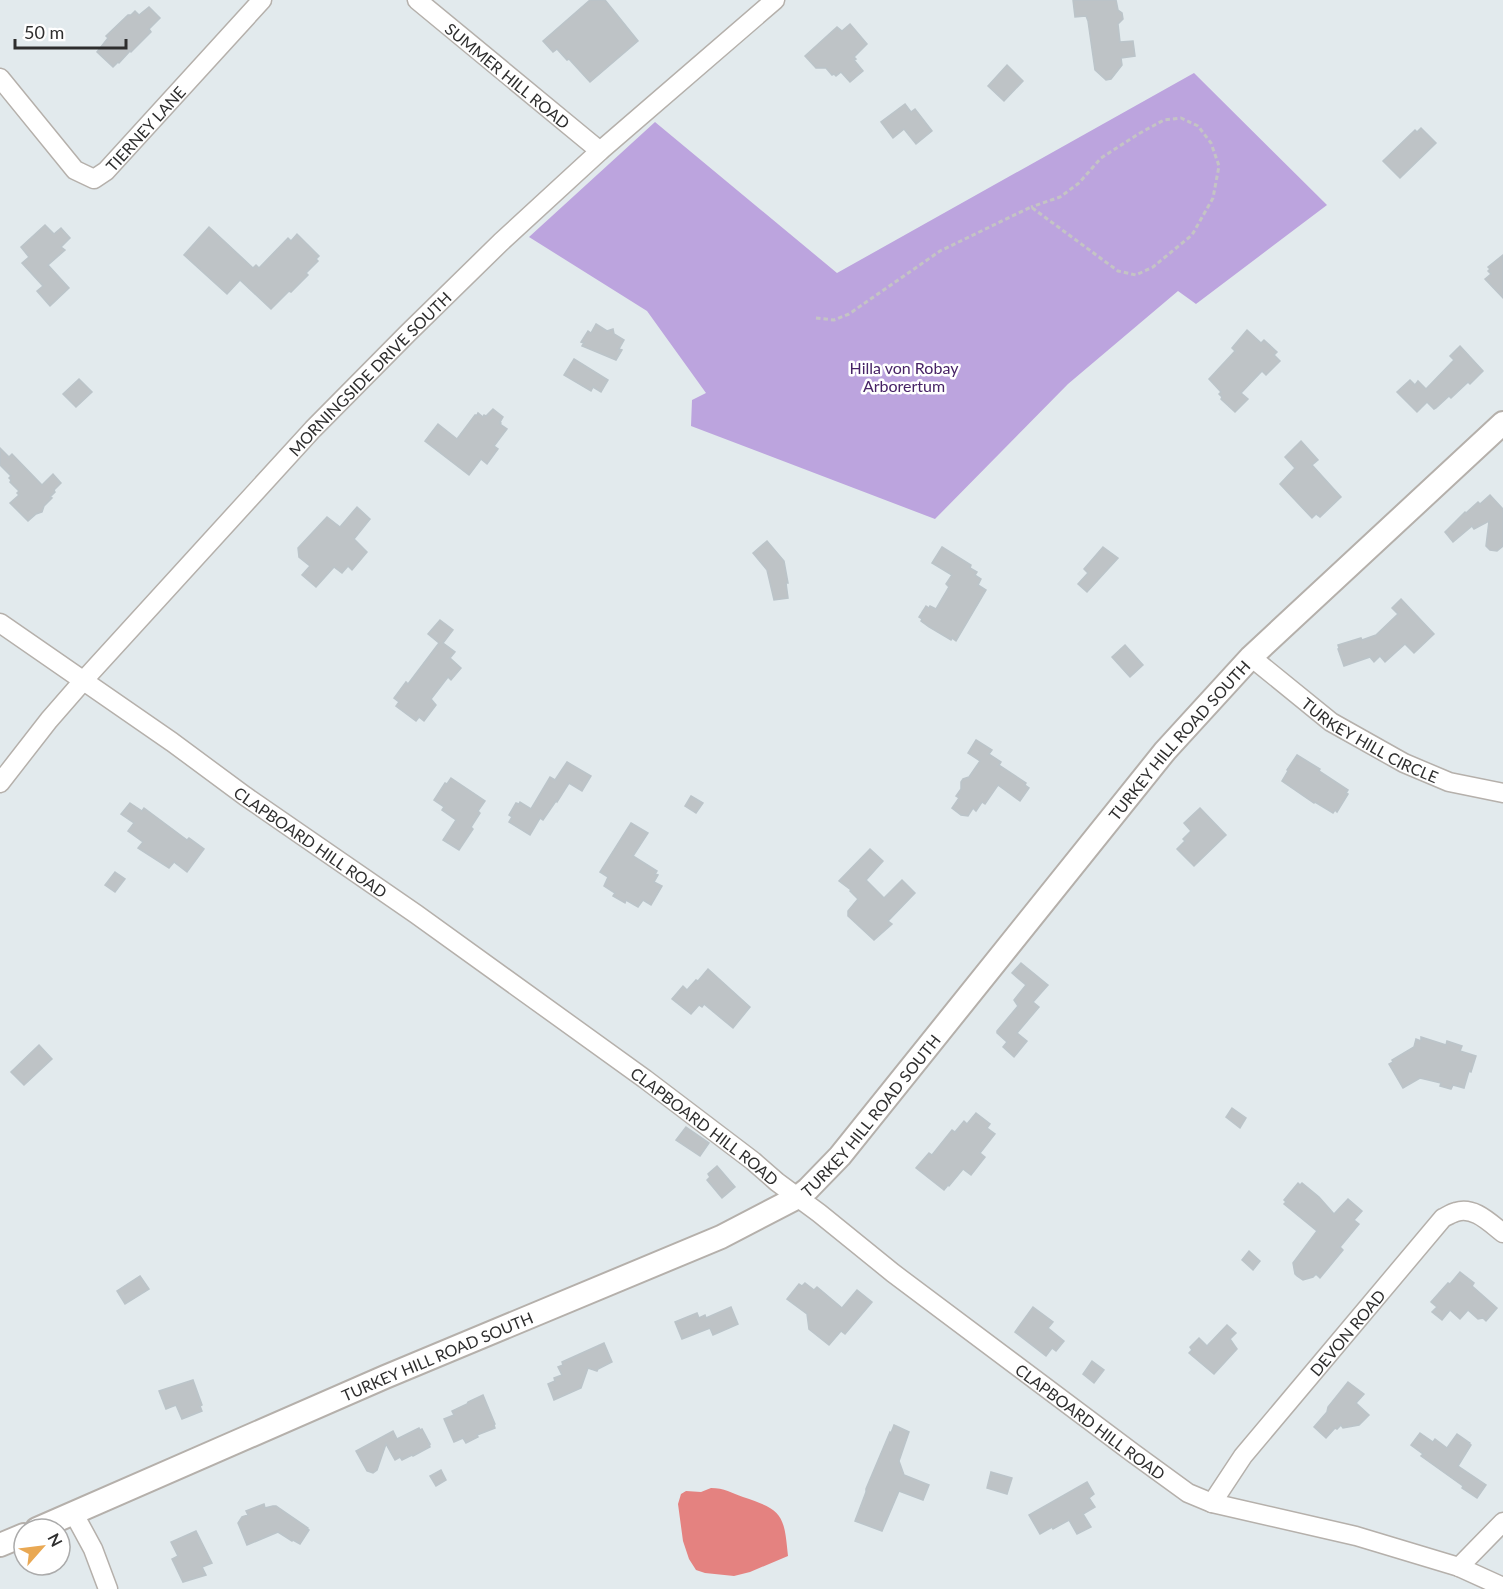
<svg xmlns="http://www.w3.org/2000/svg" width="1503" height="1589" font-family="Lato,sans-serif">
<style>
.green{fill:#bca4de}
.water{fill:#e48280}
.building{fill:#bec3c6;stroke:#bbc4c9;stroke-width:1.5}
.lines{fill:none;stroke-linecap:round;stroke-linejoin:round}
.minor-casing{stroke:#b5b0ab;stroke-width:21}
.tertiary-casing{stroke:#b5b0ab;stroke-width:26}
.path{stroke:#c4c4c4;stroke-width:3;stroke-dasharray:4.5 3;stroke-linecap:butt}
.minor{stroke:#fff;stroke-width:18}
.tertiary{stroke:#fff;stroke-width:22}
.labels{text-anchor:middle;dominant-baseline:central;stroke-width:5;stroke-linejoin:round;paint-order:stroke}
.street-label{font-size:16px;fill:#2e2e2e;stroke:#fff}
.park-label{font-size:16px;fill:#472366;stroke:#fff}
</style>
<rect width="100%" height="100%" fill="#e2eaed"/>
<path class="green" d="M1194 73 1327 205 1196 304 1178 291 1068 384 935 519 691 426 692 400 706 393 647 311 529 237 655 122 837 273Z"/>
<path class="water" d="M711 1488C724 1488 732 1493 743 1497 783 1510 784 1515 788 1556L750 1572 734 1576 705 1573 696 1570 689 1559 683 1541 678 1504 681 1494 686 1491 701 1492Z"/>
<g class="building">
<path d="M590 0H605L638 41 590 82 569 59 567 60 557 49 553 52 543 41Z"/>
<path d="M1073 0H1116L1118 10 1122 13 1123 19 1118 24 1120 42 1133 41 1135 56 1121 58 1122 65 1111 79 1106 80 1095 70 1088 21 1086 16 1075 17Z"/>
<path d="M149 7 160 18 149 29 151 32 131 52 130 51 119 63 118 62 113 67 97 52 108 38 106 36 128 15H131L135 11 139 15Z"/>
<path d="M850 24 867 44 854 57 856 59 854 60 863 71 850 82 841 72 836 76 834 74 832 75 826 68H816L805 56 837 27 842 31Z"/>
<path d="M1007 65 1023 81 1004 101 988 86Z"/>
<path d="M905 104 911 112 915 109 932 131 916 144 904 129 893 138 881 122Z"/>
<path d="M1421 128 1436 143 1400 178 1383 161 1415 130 1417 132Z"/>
<path d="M45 225 54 234 61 228 70 238 61 247 65 250 48 265 69 288 50 306 37 291 43 286 22 263 29 257 21 247Z"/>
<path d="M209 227 253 268 256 265 259 268 288 238 291 241 297 234 319 256 316 259 318 261 306 273 308 275 291 292 289 291 271 309 240 280 227 294 184 255Z"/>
<path d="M1503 255V298L1485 279 1491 274 1488 271 1490 269 1488 267Z"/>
<path d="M596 324 607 331 613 329 614 334 624 340 619 349 622 350 616 360 582 346 584 343 581 342 588 331 591 333Z"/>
<path d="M1247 330 1261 343 1264 340 1277 352 1274 355 1280 361 1266 375 1262 371 1241 393 1248 399 1235 412 1221 399 1222 397 1219 394 1221 392 1209 379 1235 351 1232 348Z"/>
<path d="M1460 346 1483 371 1470 384 1468 382 1451 398 1449 396 1436 408 1434 409 1427 402 1417 412 1397 392 1410 380 1415 385 1418 381 1426 389 1454 360 1450 356Z"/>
<path d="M574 359 608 380 601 392 593 387 591 391 564 375Z"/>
<path d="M79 379 92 392 76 407 63 394Z"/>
<path d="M493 409 503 417 500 422 501 423 500 424 507 429 494 446 498 449 487 464 481 459 469 475 425 441 438 424 457 439 475 415H477L478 413 483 417 484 415 486 416Z"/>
<path d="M1301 441 1318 460 1312 465 1341 497 1320 517 1316 514 1312 518 1280 484 1295 468 1285 457Z"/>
<path d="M0 448 9 457 12 454 42 485 53 474 61 483 54 490 55 492 50 497 52 498 44 506 42 512 36 514 28 521 10 503 19 495 17 493 19 491 10 482 11 480 9 478 11 476 0 465Z"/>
<path d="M1490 495 1503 509V546L1497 551 1490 550 1486 546 1489 521 1474 529 1472 526 1453 542 1445 532 1465 512 1466 513 1478 502 1480 504Z"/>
<path d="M357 507 370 519 354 539 367 552 352 570 348 566 342 573 334 567 316 587 302 575 310 566 299 557 298 548 327 517 340 527Z"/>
<path d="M767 541 784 561 788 583H786L788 598 774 600 767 570 753 553Z"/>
<path d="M942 547 971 565 970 568 977 572 975 575 981 579 978 585 986 590 956 641 952 638 951 640 929 627 921 621 922 619 919 617 926 606 929 608 930 606 936 609 949 587 946 584 952 575 932 563Z"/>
<path d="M1103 547 1118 558 1087 592 1078 584 1088 573 1084 569Z"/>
<path d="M1401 599 1434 634 1414 653 1405 644 1385 662 1380 656 1374 662 1370 657 1344 666 1338 649 1339 648 1338 645 1361 638 1362 640 1376 635 1398 614 1392 608Z"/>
<path d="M440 620 453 630 443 643 455 652 450 658 461 668 451 680 448 677 431 699 436 705 424 721 419 717 416 721 396 706 399 702 394 698 406 682 408 684 439 643 428 634Z"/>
<path d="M1125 645 1143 665 1130 677 1112 657Z"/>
<path d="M976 740 992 750 989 754 1001 762 999 765 1026 783 1025 785 1029 788 1020 801 998 785 985 804 982 802 976 811 973 808 968 816 961 815 952 808 959 798 956 796 961 789V782L963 779 969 777 980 761 968 753Z"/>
<path d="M1297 755 1320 769 1319 771 1348 790 1346 793 1348 794 1337 812 1335 810 1333 813 1315 802 1314 803 1282 781 1288 771 1287 770Z"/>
<path d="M567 762 591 776 582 791 569 783 557 802 556 801 543 820 540 818 530 835 509 822 512 817 509 815 516 803 519 804 520 802 531 809 550 777 555 780Z"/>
<path d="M451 778 485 801 478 811 480 813 471 827 473 829 459 850 443 840 456 820 442 810 444 807 434 800 445 783 447 784Z"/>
<path d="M691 796 703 803 696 813 685 806Z"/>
<path d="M130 803 142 811 144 808 187 840 189 838 204 849 187 872 174 862 169 868 138 848 143 842 128 831 134 823 121 814Z"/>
<path d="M1200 808 1226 835 1194 866 1177 849 1185 841 1183 839 1191 831 1184 823Z"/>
<path d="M631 823 648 833 633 856 657 871 655 874 658 875 654 882 662 886 651 905 643 900 638 907 626 900 625 903 613 896 615 893 604 886 608 877 600 872Z"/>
<path d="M870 849 883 861 866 880 884 898 902 880 915 893 888 921 892 924 874 940 848 916V911L858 899 850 891 851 890 839 881Z"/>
<path d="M115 872 125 879 115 892 105 885Z"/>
<path d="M1021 963 1048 985 1033 1002 1039 1007 1017 1033 1027 1041 1014 1057 1003 1047 1007 1042 997 1033V1031L1018 1006 1014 1000 1026 985 1012 973Z"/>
<path d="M708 969 750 1007 733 1028 704 1004 702 1007 699 1005 691 1014 672 999 683 986 687 990 696 980 698 981Z"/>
<path d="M1421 1037 1446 1045 1447 1041 1462 1046 1460 1051 1476 1056 1471 1072 1469 1071 1464 1088 1453 1085 1451 1089 1440 1086 1441 1083 1420 1078 1403 1088 1389 1064 1393 1062 1392 1060 1414 1047 1416 1039 1421 1041Z"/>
<path d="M39 1045 52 1059 24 1085 11 1072Z"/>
<path d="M1232 1108 1246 1118 1240 1128 1226 1117Z"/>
<path d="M976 1113 990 1124 987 1128 995 1134 980 1153 985 1157 971 1175 963 1169 949 1186 948 1185 944 1190 916 1168 929 1153 932 1155 952 1130 955 1132 964 1121 967 1124Z"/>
<path d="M686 1127 709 1143 700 1156 676 1140Z"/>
<path d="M717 1166 735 1187 722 1198 707 1180 710 1177 708 1174Z"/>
<path d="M1298 1183 1300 1185 1302 1183 1319 1197 1334 1214 1348 1199 1362 1211 1354 1220 1359 1224 1340 1247 1343 1250 1320 1278 1316 1274 1313 1277 1303 1280 1297 1276 1295 1274 1293 1263 1317 1231 1284 1204 1286 1202 1284 1200Z"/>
<path d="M1249 1251 1260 1261 1253 1270 1242 1260Z"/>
<path d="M1460 1272 1474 1283 1472 1286 1497 1308 1486 1321 1483 1318 1478 1319 1468 1310 1460 1319 1450 1310 1442 1320 1432 1312 1437 1307 1431 1302 1448 1283 1450 1284Z"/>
<path d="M140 1276 149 1289 125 1304 117 1291Z"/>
<path d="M805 1283 814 1290 817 1287 842 1308 857 1290 872 1302 845 1334 841 1331 829 1345 809 1329 807 1314 787 1299 799 1284 802 1286Z"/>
<path d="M731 1307 738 1324 713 1335 710 1328 682 1339 675 1322 697 1313 699 1318 705 1315 706 1318Z"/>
<path d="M1033 1307 1053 1322 1048 1328 1064 1341 1056 1351 1052 1348 1046 1356 1015 1332Z"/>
<path d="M1227 1325 1236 1333 1230 1339 1237 1349 1214 1374 1189 1353 1192 1350 1190 1347 1199 1338 1207 1346Z"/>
<path d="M604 1343 612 1362 598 1369 597 1371 588 1368 581 1388 554 1400 548 1384 555 1381 554 1378 562 1375 558 1367 563 1365 562 1362Z"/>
<path d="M1092 1361 1104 1370 1094 1383 1083 1374Z"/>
<path d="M193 1380 202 1405 200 1406 202 1411 182 1419 176 1405 166 1409 159 1391Z"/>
<path d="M1348 1382 1364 1394 1356 1403 1369 1415 1359 1425 1343 1428 1341 1425 1337 1429 1335 1428 1326 1438 1314 1427 1327 1412 1328 1407Z"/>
<path d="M483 1395 495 1424 494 1425 495 1428 477 1435 478 1437 466 1443 463 1438 454 1442 444 1419 454 1415 452 1411 467 1404 468 1402Z"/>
<path d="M894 1425 909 1432 899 1461 904 1475 929 1485 923 1500 899 1491 882 1531 855 1521 866 1492V1489L890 1432 891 1433Z"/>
<path d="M419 1428 420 1430 422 1429 430 1444H429L430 1447 413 1456 412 1455 402 1460 400 1457 395 1460 386 1444 377 1470 373 1473 367 1471 356 1451 393 1431 397 1439Z"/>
<path d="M1420 1433 1433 1442 1435 1439 1447 1448 1457 1434 1470 1443 1469 1444 1471 1445 1458 1466 1486 1485 1477 1498 1462 1488 1463 1486 1421 1456 1423 1454 1411 1445Z"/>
<path d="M441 1470 446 1480 436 1486 430 1476Z"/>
<path d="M991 1472 1012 1478 1007 1494 987 1488Z"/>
<path d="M1087 1482 1094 1494 1089 1498 1095 1507 1083 1514 1091 1527 1077 1534 1069 1520 1053 1529 1052 1527 1040 1534 1029 1515Z"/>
<path d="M264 1504 265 1508 273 1506H276L308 1528 307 1529 309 1530 300 1544 293 1540 292 1541 278 1532 247 1545 238 1523 242 1517 248 1515 246 1511Z"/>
<path d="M196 1531 212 1563 202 1567 206 1575 183 1582 172 1559 178 1556 171 1542Z"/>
</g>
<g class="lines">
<defs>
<g id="minor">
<path id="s1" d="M417 0 600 151"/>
<path id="s2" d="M0 78 75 170 94 179 106 171 262 0"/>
<path id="s3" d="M0 623 172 742 245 796 416 914 645 1079 753 1161 777 1182 819 1213 893 1273 1133 1453 1188 1493 1212 1503 1356 1536 1459 1567 1503 1587"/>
<path id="s4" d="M1251 657 1331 722 1404 763 1449 782 1503 793"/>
<path id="s5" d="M0 783 49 720 83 681 313 429 408 333 501 242 600 151 775 0"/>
<path id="s6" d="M1212 1503 1243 1456 1443 1218C1447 1216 1452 1213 1456 1212 1474 1206 1490 1223 1503 1233"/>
<path d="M74 1514 93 1549 108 1589"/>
<path d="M1459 1567 1503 1522"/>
</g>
<g id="tertiary">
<path id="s7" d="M37 1529 385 1377 721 1237 798 1197 808 1189 840 1156 1165 751 1251 657 1503 423"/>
<path d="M0 1545 24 1535"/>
</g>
</defs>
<use href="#minor" class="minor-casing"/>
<use href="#tertiary" class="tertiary-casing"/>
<path class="path" d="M816 318 834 320 849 314 940 251 1031 207 1118 271 1136 275 1153 267 1192 235 1213 198 1219 166 1211 143 1198 126 1181 118 1164 120 1140 133 1101 158 1079 183 1060 197 1031 207"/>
<use href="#minor" class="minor"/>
<use href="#tertiary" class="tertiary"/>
</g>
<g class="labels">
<g class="street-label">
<text stroke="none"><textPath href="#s1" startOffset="118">SUMMER HILL ROAD</textPath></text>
<text stroke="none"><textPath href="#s2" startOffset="212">TIERNEY LANE</textPath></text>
<text stroke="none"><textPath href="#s5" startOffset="552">MORNINGSIDE DRIVE SOUTH</textPath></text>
<text stroke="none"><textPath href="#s4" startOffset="146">TURKEY HILL CIRCLE</textPath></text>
<text stroke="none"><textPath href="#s7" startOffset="1426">TURKEY HILL ROAD SOUTH</textPath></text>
<text stroke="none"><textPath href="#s3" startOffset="380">CLAPBOARD HILL ROAD</textPath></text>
<text stroke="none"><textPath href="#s7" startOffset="940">TURKEY HILL ROAD SOUTH</textPath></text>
<text stroke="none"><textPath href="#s3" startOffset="866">CLAPBOARD HILL ROAD</textPath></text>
<text stroke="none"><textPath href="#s6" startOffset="218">DEVON ROAD</textPath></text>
<text stroke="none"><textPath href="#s7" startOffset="436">TURKEY HILL ROAD SOUTH</textPath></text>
<text stroke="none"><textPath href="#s3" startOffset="1352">CLAPBOARD HILL ROAD</textPath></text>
</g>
<g class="park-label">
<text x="904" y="367">Hilla von Robay<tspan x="904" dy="18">Arborertum</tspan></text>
</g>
</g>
<g transform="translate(42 1547) rotate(62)"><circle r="28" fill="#ffffff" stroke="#ababab" stroke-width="1.5"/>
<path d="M0-4.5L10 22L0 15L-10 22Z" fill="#e9a853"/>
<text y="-9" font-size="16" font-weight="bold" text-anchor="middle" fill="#2e2e2e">N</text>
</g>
<path d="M15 39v9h111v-9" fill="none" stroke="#2e2e2e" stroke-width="3"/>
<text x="24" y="39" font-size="18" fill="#2e2e2e" stroke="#ffffff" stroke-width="4.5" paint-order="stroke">50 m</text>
</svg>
